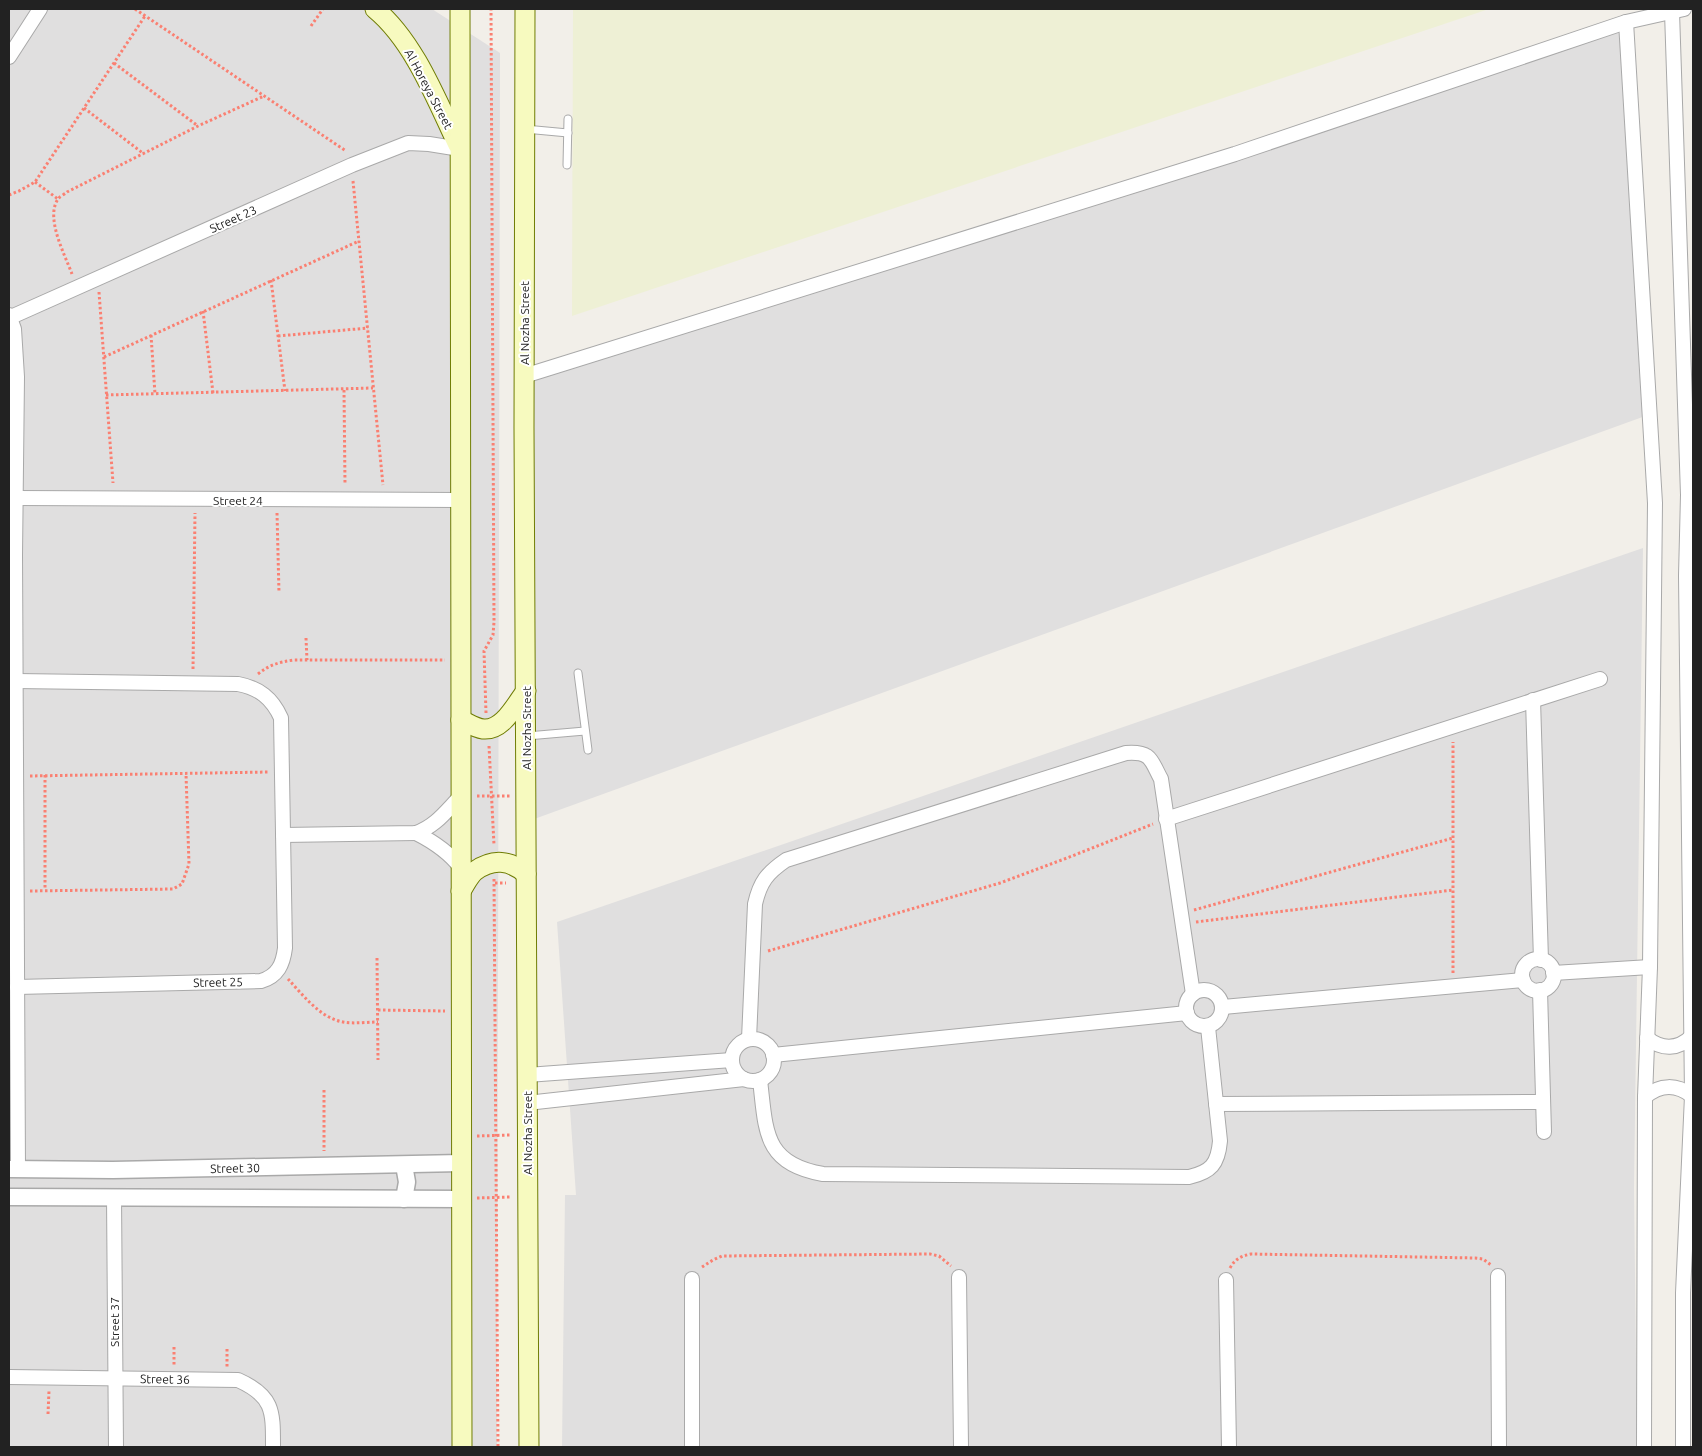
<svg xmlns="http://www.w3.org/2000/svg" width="1702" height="1456" font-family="Ubuntu,sans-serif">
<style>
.residential{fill:#e0dfdf}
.farmland{fill:#eef0d5}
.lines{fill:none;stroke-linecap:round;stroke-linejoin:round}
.service-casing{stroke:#a9a9a9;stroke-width:9}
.minor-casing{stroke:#a9a9a9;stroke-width:16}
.tertiary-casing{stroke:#a9a9a9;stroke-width:19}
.secondary-casing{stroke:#707d05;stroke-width:21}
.path{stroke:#fa8072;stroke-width:3;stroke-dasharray:2.5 2.5;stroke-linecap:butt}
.service{stroke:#fff;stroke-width:7}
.minor{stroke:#fff;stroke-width:14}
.tertiary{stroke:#fff;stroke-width:16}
.secondary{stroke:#f7fabf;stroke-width:19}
.labels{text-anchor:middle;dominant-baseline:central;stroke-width:4;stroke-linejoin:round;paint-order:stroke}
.street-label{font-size:12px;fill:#222;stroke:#fff}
</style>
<rect width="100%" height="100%" fill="#f2efe9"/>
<g class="residential">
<path d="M9 9H432L500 53 497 1447H9Z"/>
<path d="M1626 22 1648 415 526 822 524 376Z"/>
<path d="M1643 548 1634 1188 1637 1447H562L565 1195H576L557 922Z"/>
</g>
<path class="farmland" d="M573 9H1489L572 316Z"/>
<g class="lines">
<defs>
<g id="service">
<path d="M525 129 568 133"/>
<path d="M567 165 568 119"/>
<path d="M578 673 588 750"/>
<path d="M527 736 585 731"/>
</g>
<g id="minor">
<path d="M1672 12 1688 495 1686 576 1692 1096 1683 1293V1447"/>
<path d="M1626 22 1655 503 1650 967 1645 1097 1644 1447"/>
<path d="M9 57 40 9"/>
<path d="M9 315 14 329 17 377 15 555 18 1169"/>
<path d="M11 317 352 165 408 143 429 144 460 149"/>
<path d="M524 376 1235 154 1626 22 1684 9"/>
<path d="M16 498 460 500"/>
<path d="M16 681 238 684C259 688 272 698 281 718L285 948C283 964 278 976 261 981L17 987"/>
<path d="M1533 700 1541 960"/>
<path d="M1166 819 1600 679"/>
<path d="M416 833C434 842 449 852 461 868"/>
<path d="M283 835 416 833C436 826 446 811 461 796"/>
<circle cx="1538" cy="975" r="16"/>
<path d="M1553 973 1650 967"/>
<circle cx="1204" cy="1008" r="18"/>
<path d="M1540 990 1544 1132"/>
<path d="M1223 1007 1523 980"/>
<path d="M1647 1038C1662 1050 1678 1050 1692 1036"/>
<path d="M749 1039 755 904C760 882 767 873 786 860L1126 753C1152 751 1151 761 1161 779L1193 994"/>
<circle cx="753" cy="1060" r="21"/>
<path d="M773 1055 1187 1013"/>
<path d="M527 1075 732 1060"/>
<path d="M760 1080C766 1130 763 1164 823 1174L1189 1177C1211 1172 1218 1164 1220 1141L1208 1027"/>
<path d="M1645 1097C1660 1084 1677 1084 1692 1096"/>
<path d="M527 1103 744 1079"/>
<path d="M1216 1104 1543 1102"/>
<path d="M114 1197 116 1447"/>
<path d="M1498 1276 1499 1447"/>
<path d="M959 1277 961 1447"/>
<path d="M692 1279V1447"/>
<path d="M1226 1280 1229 1447"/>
<path d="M9 1377 238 1380C274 1396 273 1412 273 1447"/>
</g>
<g id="tertiary">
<path d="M404 1165 407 1182 404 1199"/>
<path d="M9 1169 113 1170 461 1163"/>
<path d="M9 1197 461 1199"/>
</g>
<g id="secondary">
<path d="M375 9C414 41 437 101 458 145"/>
<path d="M460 9 462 1447"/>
<path d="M525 9 524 428 529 1447"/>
<path d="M461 720C468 723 475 728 483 729 503 731 515 705 526 691"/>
<path d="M461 891C465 885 469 876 475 871 493 858 510 860 526 874"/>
</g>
</defs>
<use href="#service" class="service-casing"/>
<use href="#minor" class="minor-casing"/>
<use href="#tertiary" class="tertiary-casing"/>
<use href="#secondary" class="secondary-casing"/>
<g class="path">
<path d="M135 9 346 151"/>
<path d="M311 26 323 9"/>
<path d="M114 63 198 126"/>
<path d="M84 108 144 154"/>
<path d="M353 181 383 485"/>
<path d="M35 182 58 199"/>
<path d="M9 195 19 191 35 182 145 16"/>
<path d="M72 274C65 255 45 218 58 199 60 196 65 194 67 192L198 126 264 96"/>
<path d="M271 280 285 391"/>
<path d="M99 292 113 483"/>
<path d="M203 311 213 393"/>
<path d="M151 335 155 394"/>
<path d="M278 336 368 328"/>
<path d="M104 357 359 241"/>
<path d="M344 390 345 484"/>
<path d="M106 395 373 388"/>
<path d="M277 513 279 593"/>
<path d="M306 638 307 660"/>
<path d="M193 669 195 513"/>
<path d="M258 674C269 665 279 662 294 660H445"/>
<path d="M486 713 484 651 493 635 494 622 491 9"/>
<path d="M489 746 494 845"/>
<path d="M45 775V890"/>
<path d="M30 776 269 772"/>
<path d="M477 796H510"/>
<path d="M494 879 498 1447"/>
<path d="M495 883H506"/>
<path d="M30 891 173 889 182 884 189 864 186 774"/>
<path d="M1194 910 1453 838"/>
<path d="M1196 922 1453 890"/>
<path d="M768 951 1000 883 1067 858 1153 824"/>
<path d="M377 958 378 1060"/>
<path d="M1453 973V742"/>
<path d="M288 979C303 995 320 1018 343 1022 354 1024 367 1022 378 1022"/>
<path d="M378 1010 445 1011"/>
<path d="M324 1090V1151"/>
<path d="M477 1136 511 1135"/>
<path d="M477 1198 511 1197"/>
<path d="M702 1267 713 1260 722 1256 930 1254 939 1256 951 1266"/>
<path d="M1230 1268C1235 1259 1241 1256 1251 1254L1475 1258 1483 1259 1491 1265"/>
<path d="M174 1347V1366"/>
<path d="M227 1349V1367"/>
<path d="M48 1414 49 1391"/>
</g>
<use href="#service" class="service"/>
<use href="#minor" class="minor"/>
<use href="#tertiary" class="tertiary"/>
<use href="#secondary" class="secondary"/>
</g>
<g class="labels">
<g class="street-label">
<text transform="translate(429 89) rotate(62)">Al Horeya Street</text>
<text transform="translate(233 219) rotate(-24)">Street 23</text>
<text transform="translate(524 323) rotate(-90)">Al Nozha Street</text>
<text x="238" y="500">Street 24</text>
<text transform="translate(526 728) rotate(-90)">Al Nozha Street</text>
<text transform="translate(218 982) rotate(-1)">Street 25</text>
<text transform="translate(527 1133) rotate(-90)">Al Nozha Street</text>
<text transform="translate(235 1168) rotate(-1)">Street 30</text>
<text transform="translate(114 1322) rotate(-90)">Street 37</text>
<text transform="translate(165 1379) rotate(1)">Street 36</text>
</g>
</g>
<rect width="1702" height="1456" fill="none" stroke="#222222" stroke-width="20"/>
</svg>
